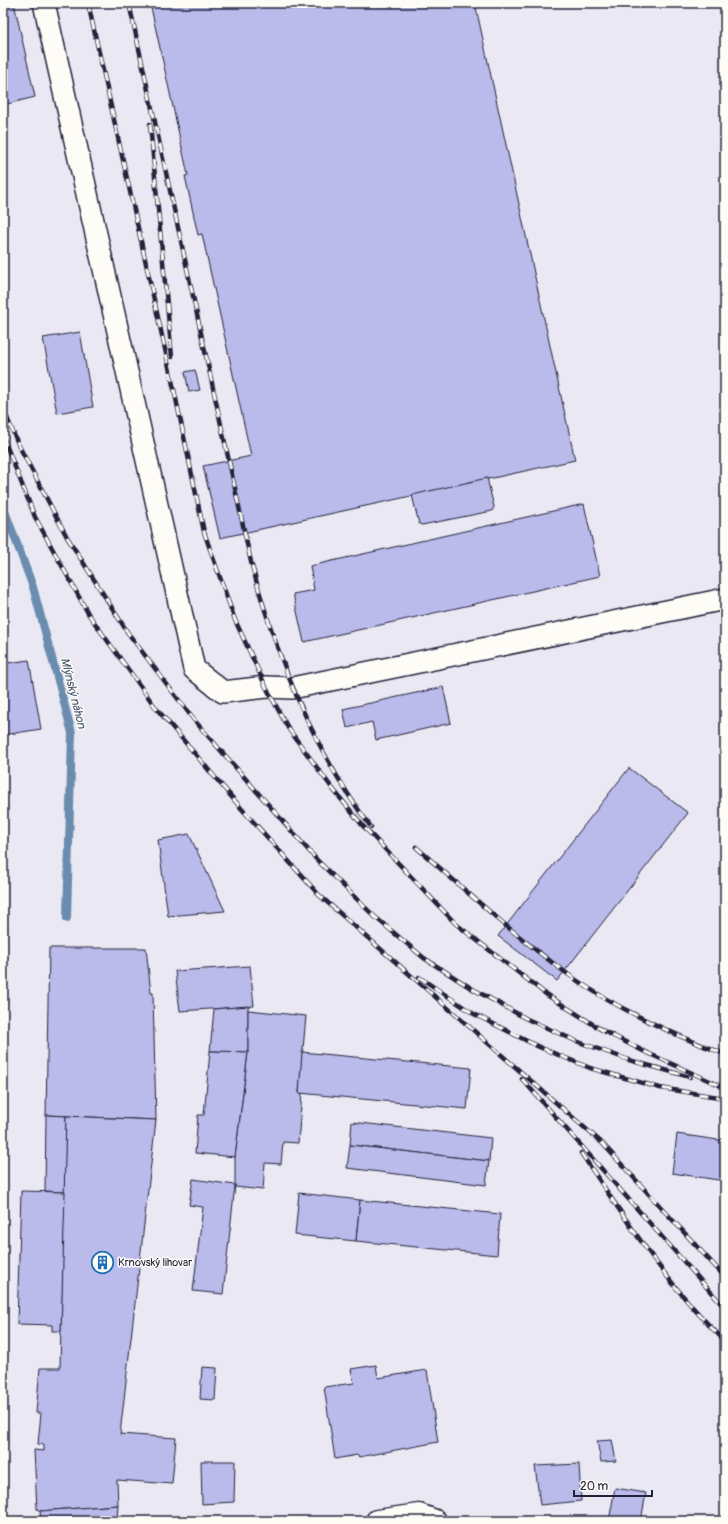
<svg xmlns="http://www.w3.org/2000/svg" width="728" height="1524" font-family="Pangolin,sans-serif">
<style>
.built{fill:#e9e8f3}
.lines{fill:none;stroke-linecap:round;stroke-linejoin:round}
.stream{stroke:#6b8cae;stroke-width:8}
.building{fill:#babaeb;stroke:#22223b}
.minor-casing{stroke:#22223b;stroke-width:24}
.secondary-casing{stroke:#22223b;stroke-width:25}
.minor{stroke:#fdfcf7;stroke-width:21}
.secondary{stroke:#fdfcf7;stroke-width:22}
.rail-casing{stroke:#22223b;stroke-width:4.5}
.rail{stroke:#fdfcf7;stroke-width:3;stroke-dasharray:9;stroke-linecap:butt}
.labels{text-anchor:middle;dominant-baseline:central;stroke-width:3;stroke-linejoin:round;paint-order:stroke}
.poi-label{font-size:11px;fill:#22223b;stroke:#fdfcf7;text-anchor:start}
.water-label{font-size:12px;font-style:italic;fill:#475775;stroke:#fdfcf7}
</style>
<rect width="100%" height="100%" fill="#fdfcf7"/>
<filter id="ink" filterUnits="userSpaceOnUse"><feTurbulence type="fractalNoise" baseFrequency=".025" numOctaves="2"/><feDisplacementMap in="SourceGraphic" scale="8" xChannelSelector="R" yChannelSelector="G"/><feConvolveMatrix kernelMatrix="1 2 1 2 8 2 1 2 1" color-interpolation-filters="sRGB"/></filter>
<g filter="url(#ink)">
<rect class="built" x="3" y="3" width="722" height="1518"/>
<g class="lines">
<path class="stream" d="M3 506 33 587 72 733 67 918"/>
</g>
<g class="building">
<path d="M3 3H14L35 97 3 105Z"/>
<path d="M150 3H475L575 460 220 538 203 466 251 456 202 234 198 235 185 176 188 175Z"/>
<path d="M80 332 93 407 57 413 43 338Z"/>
<path d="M195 370 200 390 189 392 185 372Z"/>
<path d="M487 478 494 507 492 511 422 525 419 524 412 495Z"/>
<path d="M584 504 600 576 304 642 293 594 314 590 310 566Z"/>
<path d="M3 637 8 663 29 660 41 729 3 735Z"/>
<path d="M443 687 451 723 376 740 372 722 347 728 343 709Z"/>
<path d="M629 768 688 813 557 981 498 936Z"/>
<path d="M189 834 225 911 168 916 158 840Z"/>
<path d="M49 948H146L151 993H153L156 1120 46 1115Z"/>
<path d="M250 966 254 1006 180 1011 175 971Z"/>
<path d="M248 1006V1052L210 1051 214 1009Z"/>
<path d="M248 1010 306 1016 299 1093H302L298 1143 283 1142 281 1164 265 1163 263 1190 235 1187V1157L248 1052Z"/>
<path d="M210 1051 248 1052 235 1157 195 1153 198 1115H204Z"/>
<path d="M302 1052 471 1068 467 1109 299 1093Z"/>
<path d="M46 1115 66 1116 65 1192 45 1191Z"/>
<path d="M66 1116 156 1120 120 1434 176 1438 172 1484 117 1480 118 1505 40 1511 37 1509 34 1450 44 1451V1445L38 1444 41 1413H36L40 1368H60Z"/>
<path d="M352 1122 491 1138 489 1161 350 1145Z"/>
<path d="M677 1134 725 1141V1181L672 1173Z"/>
<path d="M350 1145 489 1161 486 1185 347 1168Z"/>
<path d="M193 1179 235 1185 223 1294 193 1291 203 1207 189 1205Z"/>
<path d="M21 1191 65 1192 61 1331H52V1325L17 1324Z"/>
<path d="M299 1193 360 1200 356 1241 295 1235Z"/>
<path d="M360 1200 500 1214 497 1255 356 1241Z"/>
<path d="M376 1365 378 1378 427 1370 438 1442 359 1457 357 1455 335 1459 324 1387 354 1383 351 1369Z"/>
<path d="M202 1367 217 1368 215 1400 200 1399Z"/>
<path d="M612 1440 616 1461 601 1462 597 1441Z"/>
<path d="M201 1461H235L234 1502 202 1504Z"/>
<path d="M579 1464 581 1501 540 1505 535 1466Z"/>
<path d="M615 1488 646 1493 641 1521H609Z"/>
<path d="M118 1505 117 1521H41L40 1511Z"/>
</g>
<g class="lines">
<defs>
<path id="minor" d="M44 3 194 669 223 692 266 687 292 688 725 599"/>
<path id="secondary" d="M377 1521 419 1515 435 1521"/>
</defs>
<use href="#minor" class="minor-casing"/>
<use href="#secondary" class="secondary-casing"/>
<use href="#minor" class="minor"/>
<use href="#secondary" class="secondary"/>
<defs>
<g id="rail">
<path d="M88 3 175 394 204 532 235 620 266 687 288 728 332 788 363 826 456 924 547 995 602 1030 643 1051 719 1085"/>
<path d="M129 3 251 562C276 656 312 749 371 827"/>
<path d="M150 124 172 357"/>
<path d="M3 408 18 444 67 537 128 633 194 720 317 860 375 917 424 958 471 988 527 1019 576 1041 629 1060 690 1077"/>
<path d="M3 437 35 517 89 615 156 708 241 808 319 895 602 1143 725 1277"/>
<path d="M416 847C466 891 515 936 569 975 612 1006 675 1036 725 1054"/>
<path d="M419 977 474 1014 539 1047 590 1068 660 1088 725 1098"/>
<path d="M522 1079 725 1308"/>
<path d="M581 1153C625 1218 667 1286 725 1341"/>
</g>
</defs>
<use href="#rail" class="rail-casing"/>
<use href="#rail" class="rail"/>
</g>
</g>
<defs>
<symbol id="building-ring" viewBox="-11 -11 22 22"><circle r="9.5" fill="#fdfcf7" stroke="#1f6fb2" stroke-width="1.5"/><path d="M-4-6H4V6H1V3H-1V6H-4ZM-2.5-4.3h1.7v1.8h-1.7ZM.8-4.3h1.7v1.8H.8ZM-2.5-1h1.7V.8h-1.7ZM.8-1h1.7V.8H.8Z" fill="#1f6fb2"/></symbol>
</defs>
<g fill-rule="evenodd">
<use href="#building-ring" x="90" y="1250" width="25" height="25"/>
</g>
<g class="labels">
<g class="poi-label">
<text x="118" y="1262">Krnovský lihovar</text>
</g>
<g class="water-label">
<text transform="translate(73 693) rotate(76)">Mlýnský náhon</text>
</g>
</g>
<rect width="728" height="1524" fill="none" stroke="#fdfcf7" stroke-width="16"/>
<rect x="8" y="8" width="712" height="1508" fill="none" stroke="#22223b" stroke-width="1.5" filter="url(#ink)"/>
<path d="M574 1490v6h78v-6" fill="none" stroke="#22223b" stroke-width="2"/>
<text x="580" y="1490" font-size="12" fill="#22223b" stroke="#fdfcf7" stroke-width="3" paint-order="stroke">20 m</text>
</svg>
